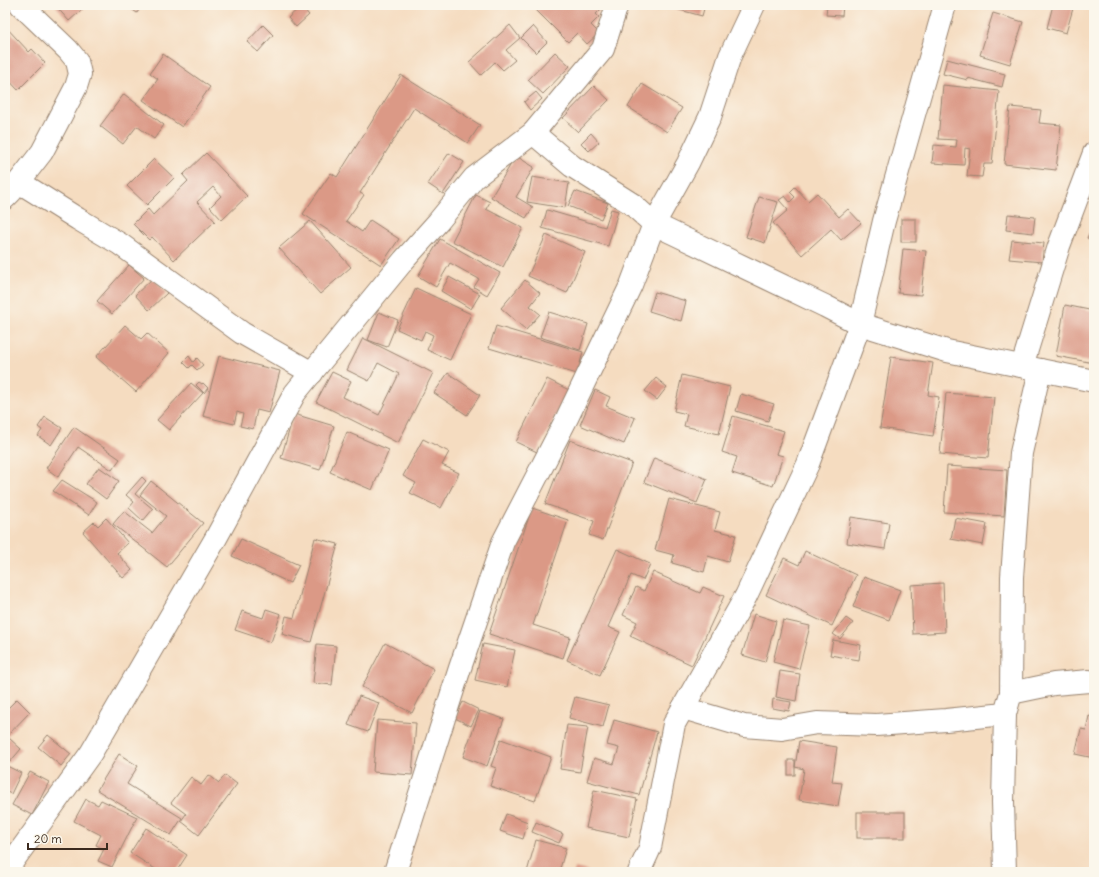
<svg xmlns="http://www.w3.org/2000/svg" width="1099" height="877" font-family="Delius,sans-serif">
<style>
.building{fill:#db9986}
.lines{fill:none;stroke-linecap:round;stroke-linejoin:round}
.street-casing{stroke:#98836f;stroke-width:24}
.street{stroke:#fff;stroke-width:22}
</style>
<rect width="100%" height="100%" fill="#fbf7ec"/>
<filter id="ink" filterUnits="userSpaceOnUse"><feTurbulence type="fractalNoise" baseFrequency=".025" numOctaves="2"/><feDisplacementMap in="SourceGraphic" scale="8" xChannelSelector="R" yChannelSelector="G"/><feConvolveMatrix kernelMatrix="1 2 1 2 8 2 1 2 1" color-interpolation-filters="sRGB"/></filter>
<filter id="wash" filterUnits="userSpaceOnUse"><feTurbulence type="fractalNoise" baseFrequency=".012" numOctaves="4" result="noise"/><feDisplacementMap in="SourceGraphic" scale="16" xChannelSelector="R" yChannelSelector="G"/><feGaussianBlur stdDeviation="0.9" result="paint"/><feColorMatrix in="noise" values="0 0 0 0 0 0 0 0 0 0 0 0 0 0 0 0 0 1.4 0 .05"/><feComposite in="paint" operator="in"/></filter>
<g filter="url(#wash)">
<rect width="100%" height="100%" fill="#f5dcc0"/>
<g id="blocks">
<g class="building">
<path d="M55 5 75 6 87 5 69 21Z"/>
<path d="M126 5H142L137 13Z"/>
<path d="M541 5H603L604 6 596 14 599 17 591 25 599 33 587 44 577 33 568 42 536 10Z"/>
<path d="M662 5H705L702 16Z"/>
<path d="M827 5H843L842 16 826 15Z"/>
<path d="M1053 5H1074L1066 33 1047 28Z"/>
<path d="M301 6 309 15 296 27 288 18Z"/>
<path d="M993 13 1023 22 1010 64 980 55Z"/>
<path d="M263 25 273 35 258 52 247 42Z"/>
<path d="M510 25 520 38 506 50 515 60 503 70 495 62 481 75 469 62Z"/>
<path d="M5 26 29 52 32 49 45 63 18 90 5 76Z"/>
<path d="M533 26 547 42 536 53 521 38Z"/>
<path d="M555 52 570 66 543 94 528 80Z"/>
<path d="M163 54 210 87 182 127 143 100 158 79 150 73Z"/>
<path d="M947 59 1005 74 1002 87 968 78V80L943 74Z"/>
<path d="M401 75 480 125 468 143 414 108 360 193 364 195 346 221 362 232 370 220 399 239 381 265 303 214 331 173 337 177Z"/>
<path d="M642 84 682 108 667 132 628 107Z"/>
<path d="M943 85 999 91 992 164H984L982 177 967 176 970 149 965 148 964 165 932 163 934 145 956 147 957 140 938 139Z"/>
<path d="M594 86 609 100 578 132 563 118Z"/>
<path d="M536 92 542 99 530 110 524 102Z"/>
<path d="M124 94 164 125 154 139 137 126 123 144 100 126Z"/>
<path d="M1010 107 1041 110 1039 123 1061 125 1056 170 1004 164Z"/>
<path d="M591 133 599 142 589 151 581 143Z"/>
<path d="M206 153 247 196 222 220 210 207 221 196 213 187 197 202 215 221 174 260 152 237 149 240 133 224 148 209 153 215 188 181 183 175Z"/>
<path d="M449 153 464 162 443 194 428 184Z"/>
<path d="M516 156 534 167 516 197 533 207 526 218 491 197Z"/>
<path d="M154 159 174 178 147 205 127 186Z"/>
<path d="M532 177 569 183 565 208 527 202Z"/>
<path d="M795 187 808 201 817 193 839 217 848 209 861 223 841 240 831 229 802 255 773 223 788 210 779 200 785 196 790 202 795 197 790 192Z"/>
<path d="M575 191 608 203 601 219 568 206Z"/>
<path d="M476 195 490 202 486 209 523 228 503 267 452 241Z"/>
<path d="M759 197 778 202 765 243 746 237Z"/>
<path d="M611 209 618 211 608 246 542 228 547 210 605 227Z"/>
<path d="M1008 214 1035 217 1033 233 1006 230Z"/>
<rect x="901" y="219" width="15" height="23"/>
<path d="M310 221 351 267 320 294 279 248Z"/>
<path d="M1094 223V241L1087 238Z"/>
<path d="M546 235 585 252 567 293 528 276Z"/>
<path d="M440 239 500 273 487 295 474 287 479 279 450 263 436 287 418 276Z"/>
<path d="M1012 240 1044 243 1042 262 1009 259Z"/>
<path d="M903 249 926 251 921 295 898 293Z"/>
<path d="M129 265 144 278 112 314 97 301Z"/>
<path d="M449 277 480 294 471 309 441 291Z"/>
<path d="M153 278 167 293 149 310 135 295Z"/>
<path d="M525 280 540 293 530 306 540 314 526 330 501 308Z"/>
<path d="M416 288 471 314 450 360 427 350 433 335 425 331 421 340 397 329Z"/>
<path d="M655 292 686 301 681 321 649 311Z"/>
<path d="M1065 305 1094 311V363L1056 356Z"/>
<path d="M379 312 398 320 387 347 368 340Z"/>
<path d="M549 312 588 324 580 350 540 337Z"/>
<path d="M125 325 141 339 147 333 169 353 136 392 96 357Z"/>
<path d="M496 326 583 352 577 374 489 348Z"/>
<path d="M363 338 433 373 398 443 316 402 332 372 351 381 343 397 379 415 399 374 378 363 369 381 347 370Z"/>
<path d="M189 356 193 362 197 358 203 365 197 370 192 365 189 368 183 362Z"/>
<path d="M219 356 280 371 269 413 257 410 253 429 240 426 243 414 237 412 234 424 203 416Z"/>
<path d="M891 357 933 363 928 395 939 397 933 436 880 428Z"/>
<path d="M448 373 480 395 467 415 434 393Z"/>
<path d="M682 375 730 387 719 434 684 426 687 414 674 411Z"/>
<path d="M656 378 667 387 657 400 645 391Z"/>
<path d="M547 379 569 390 537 452 516 442Z"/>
<path d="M199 382 202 384 203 383 208 388 204 393 196 385Z"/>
<path d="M191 383 203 393 169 430 157 420Z"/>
<path d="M595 390 610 397 606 406 635 418 624 444 580 425Z"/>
<path d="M946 393 994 397 988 458 940 454Z"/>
<path d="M741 394 774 404 768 421 736 411Z"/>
<path d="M294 414 334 426 320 470 281 458Z"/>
<path d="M733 416 784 431 776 454 783 456 773 486 732 473 737 457 722 452Z"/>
<path d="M45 417 62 428 51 445 38 436 42 430 38 427Z"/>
<path d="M74 427 120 459 112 470 78 447 58 477 46 468Z"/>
<path d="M347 432 389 450 372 490 330 472Z"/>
<path d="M423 439 449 452 442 465 459 473 441 508 410 493 416 483 403 476Z"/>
<path d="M570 440 632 463 603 540 589 535 594 521 545 504Z"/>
<path d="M654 458 707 479 697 503 644 482Z"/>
<path d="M947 466 1007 470 1004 516 944 512Z"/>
<path d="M99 467 119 481 106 499 86 484Z"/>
<path d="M142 477 146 481 135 494 153 509 143 521 129 508 134 502 126 495Z"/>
<path d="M62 480 97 502 89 515 53 491Z"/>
<path d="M151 481 203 523 167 567 113 524 124 511 152 533 166 516 140 495Z"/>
<path d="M669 499 720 512 715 530 736 535 728 562 708 556 704 572 672 563 674 555 655 550Z"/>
<path d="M532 508 568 520 533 625 570 637 563 658 489 634Z"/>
<path d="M851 517 889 523 885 549 847 543Z"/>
<path d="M106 518 128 543 117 553 132 570 123 578 83 532 94 522 98 526Z"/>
<path d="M955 518 987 524 983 545 951 539Z"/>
<path d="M315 538 338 544 311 642 282 634 286 616 294 618Z"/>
<path d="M241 539 299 565 290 583 232 556Z"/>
<path d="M617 549 650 564 643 580 631 575 608 627 620 632 600 675 567 660Z"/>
<path d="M805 551 856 575 832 626 766 595 784 558 799 565Z"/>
<path d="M653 572 700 593 703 587 724 596 692 665 630 636 637 622 623 615 636 587 644 591Z"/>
<path d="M864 577 900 590 889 620 853 607Z"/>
<path d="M943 583 945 632 913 634 911 585Z"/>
<path d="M266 609 281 614 271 642 235 630 242 611 263 618Z"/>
<path d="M754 614 776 621 765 662 742 655Z"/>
<path d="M846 618 853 623 840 639 833 634Z"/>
<path d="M783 620 810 626 799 669 773 662Z"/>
<path d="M833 640 861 645 859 660 830 655Z"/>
<path d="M385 643 434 669 412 713 362 687Z"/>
<path d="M317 644 336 646 332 685 313 683Z"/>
<path d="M483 644 515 650 507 687 475 680Z"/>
<path d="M780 671 800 674 796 701 776 697Z"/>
<path d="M359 696 379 703 368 732 348 725Z"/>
<path d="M575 697 609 705 603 727 569 718Z"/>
<path d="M17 699 30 712 5 738V711Z"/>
<path d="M773 699 791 702 789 711 772 708Z"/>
<path d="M463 702 479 710 471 726 455 718Z"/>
<path d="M480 711 504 719 487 766 463 757Z"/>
<path d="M1089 716 1094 718V758L1075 754 1081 729 1086 730Z"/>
<path d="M377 720 416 723 412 775 373 772Z"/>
<path d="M614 720 657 732 639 795 587 781 594 758 614 764 619 748 607 745Z"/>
<path d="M567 725 588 727 580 772 560 769Z"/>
<path d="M48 735 71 754 61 766 38 747Z"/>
<path d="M9 738 21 749 9 763 5 760V742Z"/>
<path d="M501 739 551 757 535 801 490 786 496 768 491 766Z"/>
<path d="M799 741 837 747 832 782 842 783 838 806 799 800 804 769 795 767Z"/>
<path d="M119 754 138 766 127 784 182 818 171 835 97 790Z"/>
<rect x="788" y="760" width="7" height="15"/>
<path d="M5 765 21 773 11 794 5 791Z"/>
<path d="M30 772 49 782 32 815 12 805Z"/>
<path d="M209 775 219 783 225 775 237 784 199 835 181 821 186 814 171 803 191 777 201 785Z"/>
<path d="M594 790 637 799 629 837 586 828Z"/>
<path d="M86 799 98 805 101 800 137 817 112 867 98 861 104 849 96 845 101 835 74 821Z"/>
<rect x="857" y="812" width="48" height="26"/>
<path d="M506 814 528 822 523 839 500 831Z"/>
<path d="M536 822 563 834 559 843 532 832Z"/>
<path d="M146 828 187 855 176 872H160L130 853Z"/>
<path d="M536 840 566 848 559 872H527Z"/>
<path d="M575 868 588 871V872H574Z"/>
</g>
</g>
</g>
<g filter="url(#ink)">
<use href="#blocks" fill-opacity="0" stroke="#98836f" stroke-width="1"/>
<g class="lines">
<defs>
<g id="street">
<path d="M533 133 572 166 632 204 654 224 825 306 860 324 947 351 1094 381"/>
<path d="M19 182 78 219 120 244 242 333 312 373"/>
<path d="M5 198 11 192 42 152 76 87 80 74 77 61 68 50 21 5"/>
<path d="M1022 366 1059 246 1094 153"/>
<path d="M1011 693 1054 684 1089 681 1094 682"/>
<path d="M683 708 744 726 782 729 817 723 876 725 946 720 1005 714"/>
<path d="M5 872 91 753 216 538 295 393 404 260 438 222 474 178 533 133 603 49 617 5"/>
<path d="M395 872 460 668 503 542 567 418 631 285 654 224 688 163 710 117 730 56 754 5"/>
<path d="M639 872 650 848 674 724 746 596 808 464 860 324 884 221 945 5"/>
<path d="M1005 872 1003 802 1005 714 1011 693 1012 577 1021 453 1040 370"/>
</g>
</defs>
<use href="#street" class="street-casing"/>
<use href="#street" class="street"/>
</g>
</g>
<rect width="1099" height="877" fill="none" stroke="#fbf7ec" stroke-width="20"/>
<path d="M28 843v6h79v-6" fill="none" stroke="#3b2a1e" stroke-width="2"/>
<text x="34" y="843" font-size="12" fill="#3b2a1e" stroke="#fbf7ec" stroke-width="3" paint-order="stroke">20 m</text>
</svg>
